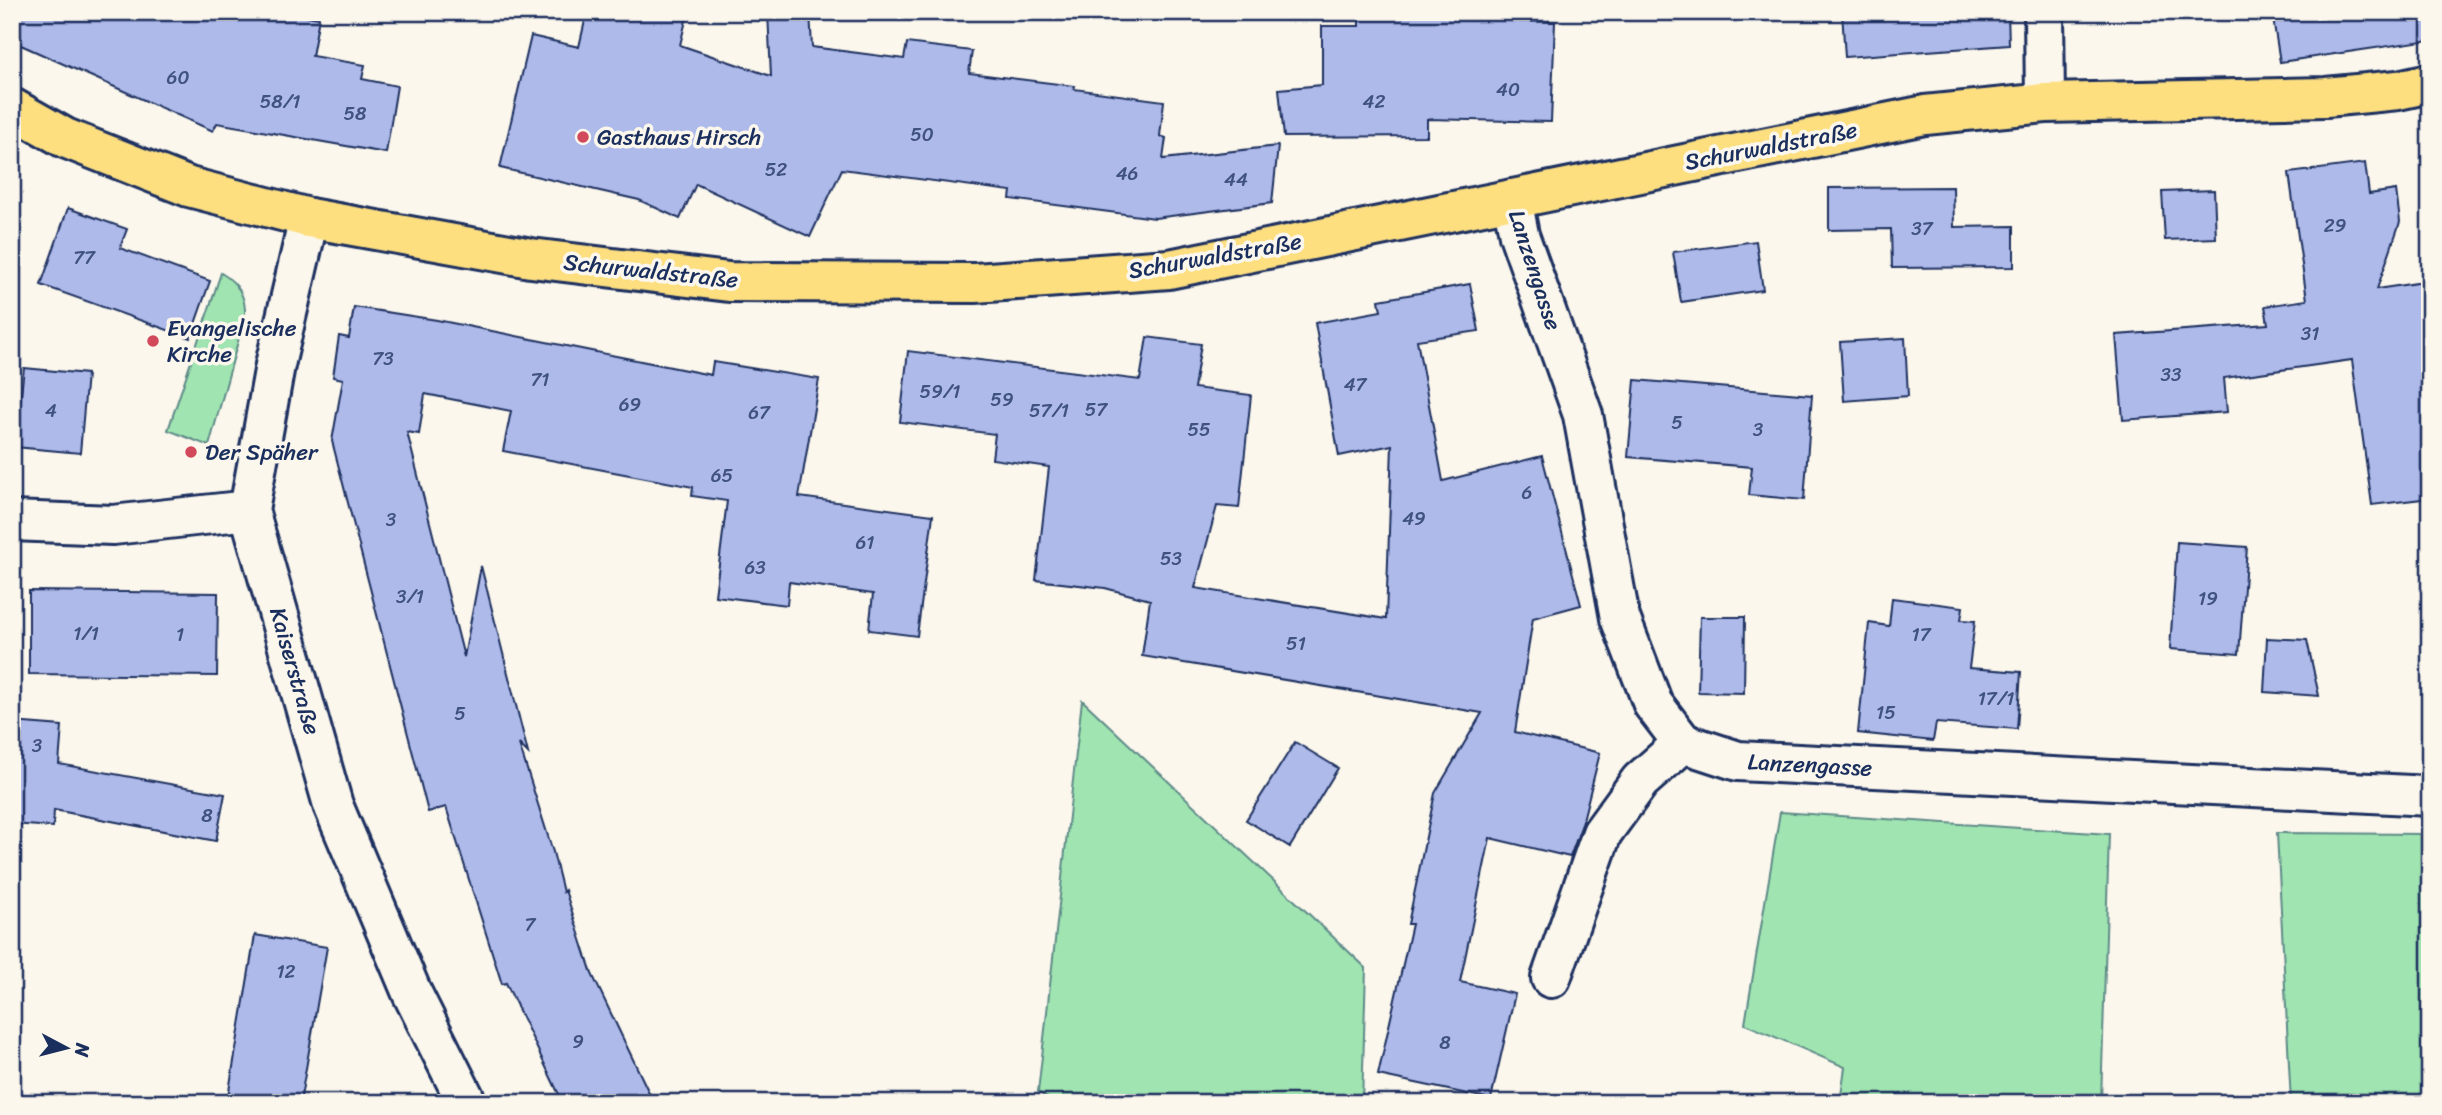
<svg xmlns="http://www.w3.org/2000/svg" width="2442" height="1115" font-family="Sriracha,sans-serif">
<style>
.green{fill:#a0e5b1;stroke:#5e8a88;stroke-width:2}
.building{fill:#aebaea;stroke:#1b2f5e;stroke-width:2}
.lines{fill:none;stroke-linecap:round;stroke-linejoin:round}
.minor-casing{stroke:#1b2f5e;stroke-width:44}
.major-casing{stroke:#1b2f5e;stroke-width:44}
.minor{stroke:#fbf7ec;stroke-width:38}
.major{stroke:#fddf80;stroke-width:38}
.poi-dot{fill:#d1495b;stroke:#fbf7ec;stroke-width:2.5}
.labels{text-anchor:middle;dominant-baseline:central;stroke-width:7;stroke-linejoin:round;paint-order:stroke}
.number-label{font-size:19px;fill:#405281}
.poi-label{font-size:23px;fill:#1b2f5e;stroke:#fbf7ec;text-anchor:start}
.street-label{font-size:23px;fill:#1b2f5e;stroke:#fbf7ec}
</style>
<rect width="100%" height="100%" fill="#fbf7ec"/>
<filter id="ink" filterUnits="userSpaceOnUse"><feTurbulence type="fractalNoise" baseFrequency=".0143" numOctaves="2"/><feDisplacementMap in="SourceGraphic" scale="14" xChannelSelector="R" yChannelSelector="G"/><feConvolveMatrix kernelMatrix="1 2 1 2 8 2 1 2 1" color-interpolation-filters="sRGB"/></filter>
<g filter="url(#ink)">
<g class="green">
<path d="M221 273C238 283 246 296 245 316L209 446 168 430Z"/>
<path d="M1082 700 1366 968 1362 1103H1056L1038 1092Z"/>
<path d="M1780 812 2109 834 2101 1103H1840L1845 1067 1745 1024Z"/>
<path d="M2277 833 2430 834V1103H2291Z"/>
</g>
<g class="building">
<path d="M12 12H285L319 18 312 56 365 65 362 79 397 86 386 153 217 123 213 131 12 41Z"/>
<path d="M587 12H688L680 45 771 76 768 12H810L812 47 904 59 907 43 972 51 969 73 1075 86 1074 89 1164 101 1160 136 1166 138 1163 159 1278 146 1272 203 1155 218 1010 199 1011 191 842 169 810 237 696 184 680 219 639 200 500 168 531 36 579 47Z"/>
<path d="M1359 12H1521L1520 21 1555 22 1551 122 1427 119V136L1284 137 1279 89 1322 85V26H1359Z"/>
<path d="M1842 12H2008L2009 45 1845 57Z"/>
<path d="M2272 12H2430V40L2280 62Z"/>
<path d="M2365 163 2369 194 2396 190 2400 222 2377 289 2430 281V498L2372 505 2352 360 2224 378 2227 412 2123 420 2116 335 2268 324 2265 306 2307 300 2289 173Z"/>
<path d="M1953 187 1954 227 2014 226V267L1892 268 1891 229 1829 230V188Z"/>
<path d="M2214 190 2216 238 2165 240 2162 192Z"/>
<path d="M68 208 127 229 120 248 210 281 190 338 41 285Z"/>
<path d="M1756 241 1763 290 1681 302 1673 252Z"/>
<path d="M1470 284 1479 331 1417 340 1443 481 1542 456 1581 605 1533 618 1515 732 1600 753 1582 824 1570 857 1490 838 1460 982 1515 994 1491 1099 1378 1075 1412 924H1408L1435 793 1482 713 1142 656 1150 600 1105 588 1036 580 1049 467 992 459 995 434 900 422 908 351 1140 380 1147 337 1201 344 1194 388 1251 395 1239 508 1217 506 1195 588 1386 619 1392 445 1339 456 1315 323 1381 311 1379 300Z"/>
<path d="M354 307 437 320 711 375 713 362 819 379 799 497 933 515 917 636 869 630 873 594 789 582 787 605 715 596 727 501 692 496 693 487 503 451 511 411 425 394 419 434 407 432 464 657 481 566 528 753 519 744 553 852 563 892 565 890 592 974 654 1103H563L506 983 502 984 446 807 428 812 332 441 343 379 333 377 339 336 349 338Z"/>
<path d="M1905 338 1908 396 1844 401 1840 342Z"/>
<path d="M24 368 87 374 80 453 15 447Z"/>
<path d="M1635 380 1812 395 1804 500 1749 495 1752 467 1628 457Z"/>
<path d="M2177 542 2247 547 2239 654 2170 649Z"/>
<path d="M29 591 218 593 217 676 29 674Z"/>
<path d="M1892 598 1963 607 1961 620 1975 621 1969 668 2021 672 2017 729 1936 723 1933 741 1858 733 1869 623 1889 626Z"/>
<path d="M1700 617H1745L1744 693 1698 692Z"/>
<path d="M2267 638 2307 640 2319 696 2264 692Z"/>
<path d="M12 722 62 726 59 764 225 794 216 841 54 810 53 827 12 824Z"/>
<path d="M1295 742 1338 768 1290 847 1246 820Z"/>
<path d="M255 935 327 947 300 1103H227Z"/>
</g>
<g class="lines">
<defs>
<g id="minor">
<path d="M2044 12 2045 103"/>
<path d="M1512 199 1519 235 1583 415 1620 618 1653 704 1683 743 1738 761 2430 796"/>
<path d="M309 218 275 365 249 510 333 805 412 993 467 1103"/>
<path d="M12 521 113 525 249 510"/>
<path d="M1551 978 1602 833 1640 781 1683 743"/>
</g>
<path id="major" d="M12 108 65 138 189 187 309 218 531 258 729 282 975 283 1169 269 1925 115 2045 103 2326 97 2398 90 2430 83"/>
</defs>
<use href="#minor" class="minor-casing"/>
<use href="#major" class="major-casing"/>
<use href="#minor" class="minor"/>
<use href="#major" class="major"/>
</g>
</g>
<g class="poi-dot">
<circle cx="583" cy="137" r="7"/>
<circle cx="153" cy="341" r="7"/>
<circle cx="191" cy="452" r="7"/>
</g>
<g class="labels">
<g class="number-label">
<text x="178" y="77">60</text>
<text x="1508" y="89">40</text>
<text x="280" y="101">58/1</text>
<text x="1374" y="101">42</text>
<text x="355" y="113">58</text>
<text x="922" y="134">50</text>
<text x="776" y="169">52</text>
<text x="1127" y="173">46</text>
<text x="1236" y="179">44</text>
<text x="2335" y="225">29</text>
<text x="1922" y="228">37</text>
<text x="84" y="257">77</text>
<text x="2310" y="333">31</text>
<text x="383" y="358">73</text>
<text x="2171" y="374">33</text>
<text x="540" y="379">71</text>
<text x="1355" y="384">47</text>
<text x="940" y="391">59/1</text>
<text x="1002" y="399">59</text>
<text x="630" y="404">69</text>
<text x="1096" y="409">57</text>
<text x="51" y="410">4</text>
<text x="1049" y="410">57/1</text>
<text x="759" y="412">67</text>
<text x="1677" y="422">5</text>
<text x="1199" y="429">55</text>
<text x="1758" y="429">3</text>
<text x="722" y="475">65</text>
<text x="1527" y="492">6</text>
<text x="1414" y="518">49</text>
<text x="391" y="519">3</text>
<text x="865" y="542">61</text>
<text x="1171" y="558">53</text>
<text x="755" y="567">63</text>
<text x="410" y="596">3/1</text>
<text x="2208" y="598">19</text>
<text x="86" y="633">1/1</text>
<text x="180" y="634">1</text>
<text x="1921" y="634">17</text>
<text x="1296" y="643">51</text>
<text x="1996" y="698">17/1</text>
<text x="1886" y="712">15</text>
<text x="460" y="713">5</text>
<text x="37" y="745">3</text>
<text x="207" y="815">8</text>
<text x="530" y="924">7</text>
<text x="286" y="971">12</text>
<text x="578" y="1041">9</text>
<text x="1445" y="1042">8</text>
</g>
<g class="poi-label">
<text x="597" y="137">Gasthaus Hirsch</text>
<text x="167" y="328">Evangelische<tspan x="167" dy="26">Kirche</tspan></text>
<text x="205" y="452">Der Späher</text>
</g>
<g class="street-label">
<text transform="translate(1771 146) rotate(-11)">Schurwaldstraße</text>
<text transform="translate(1215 256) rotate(-10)">Schurwaldstraße</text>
<text transform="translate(1535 270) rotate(72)">Lanzengasse</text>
<text transform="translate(651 271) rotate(6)">Schurwaldstraße</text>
<text transform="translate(295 671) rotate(74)">Kaiserstraße</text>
<text transform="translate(1810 765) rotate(3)">Lanzengasse</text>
</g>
</g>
<rect width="2442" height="1115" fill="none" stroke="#fbf7ec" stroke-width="42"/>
<rect x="21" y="21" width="2400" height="1073" fill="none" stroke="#1b2f5e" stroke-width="2.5" filter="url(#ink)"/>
<g transform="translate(66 1048) rotate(97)" stroke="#fbf7ec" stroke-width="5" paint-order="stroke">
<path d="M0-5L12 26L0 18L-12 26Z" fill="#1b2f5e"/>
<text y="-10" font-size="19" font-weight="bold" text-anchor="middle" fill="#1b2f5e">N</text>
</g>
</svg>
